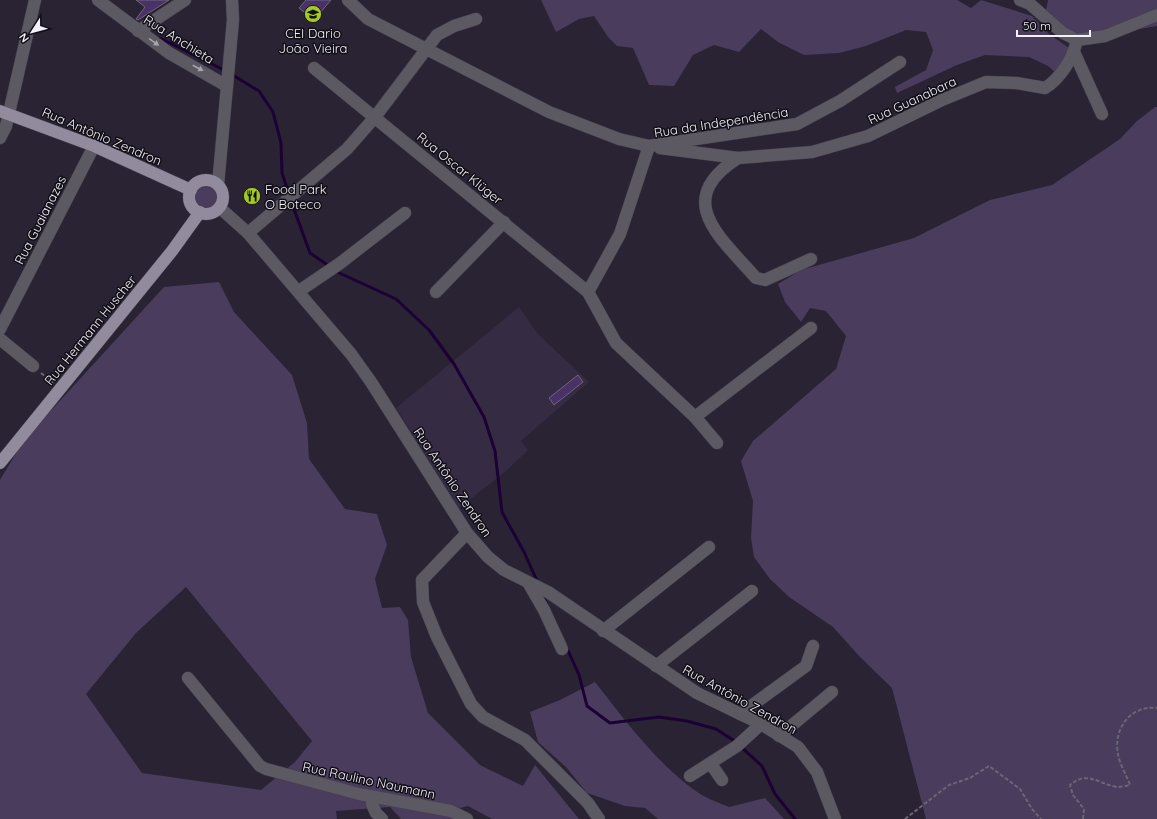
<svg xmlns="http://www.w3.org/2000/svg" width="1157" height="819" font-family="Quicksand,sans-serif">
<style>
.built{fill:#352b42}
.green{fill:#493c5d;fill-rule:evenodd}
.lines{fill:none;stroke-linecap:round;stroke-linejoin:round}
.stream{stroke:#1c0234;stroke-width:3}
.building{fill:#493268;stroke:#6e677b}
.minor-casing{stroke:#464050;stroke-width:13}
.major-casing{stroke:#464050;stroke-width:13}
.path{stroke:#6b6575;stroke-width:2;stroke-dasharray:4 2;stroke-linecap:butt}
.minor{stroke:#5c5962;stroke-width:12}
.major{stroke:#928b9d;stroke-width:12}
.oneway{fill:#a8a4af}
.labels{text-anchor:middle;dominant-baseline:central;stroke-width:3;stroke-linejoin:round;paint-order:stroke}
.poi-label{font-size:13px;fill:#f5f0fc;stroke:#110e15}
.street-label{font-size:13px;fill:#f5f0fc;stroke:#110e15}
</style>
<rect width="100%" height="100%" fill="#292334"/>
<path class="built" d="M519 307 538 334 589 382 521 441 528 450 505 472 459 508 396 408Z"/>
<g class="green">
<path d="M541 0H957L971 8 981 0 1032 16 1049 34 1069 48 1056 73 1048 66 1029 57 985 55 957 65 897 93 895 87 926 70 933 50 926 32 906 30 866 46 839 53 804 55 778 42 761 29 739 52 714 45 693 55 674 86 649 85 633 48 617 46 608 37 594 16 579 19 556 32Z"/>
<path d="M1048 0H1157V26L1117 33 1091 36 1065 32 1046 10Z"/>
<path d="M1155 107H1157V819H926L892 688 860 657 833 627 789 597 770 579 754 557 751 538 753 501 741 461 753 441 836 369 846 336 826 311 810 308 801 322 785 302 778 284 801 270 914 238 990 200 1052 185 1120 139 1137 121Z"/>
<circle cx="206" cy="197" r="11"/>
<path d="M219 282 234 312 292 375 307 423 309 459 345 509 377 514 387 545 375 579 382 608 400 607 408 620 411 657 428 713 480 765 523 786 535 765 579 819H492L468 806 460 808 465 819H401L390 807 336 811 337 819H0V480L24 440 164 287ZM186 587 312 741 295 762 261 790 142 773 86 694 136 633Z"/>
<path d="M595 682C625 720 654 760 693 789 703 797 717 802 729 807L765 798 784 819H658L645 808 625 806 587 793 566 767 538 742 530 712 560 700Z"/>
</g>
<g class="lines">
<g class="stream">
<path d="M160 38 226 71"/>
<path d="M231 74 259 91 273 112 281 143 282 173 289 194"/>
<path d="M291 201 310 253 329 266"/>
<path d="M335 271 396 299 429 330 454 364 484 417 495 451 502 512 524 552 538 583"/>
<path d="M542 593 547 605"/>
<path d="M566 646 579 675 587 706 610 723 659 717 687 721 716 729 736 742"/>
<path d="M740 746 762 766 775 794 795 819"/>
</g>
</g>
<g class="building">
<path d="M136 0H169L138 20 136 19 145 7Z"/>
<path d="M306 0H331L314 20 299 8Z"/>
<path d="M578 375 583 382 554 405 549 398Z"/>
</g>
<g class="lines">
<defs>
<g id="minor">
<path d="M98 0 169 53 227 86"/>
<path d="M348 0 368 19 549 112 619 139 649 146 797 124 840 101 900 62"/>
<path d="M1020 0 1030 4 1063 33 1077 40"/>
<path d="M138 31 185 0"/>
<path d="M1074 52 1102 114"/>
<path d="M314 68 588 292 616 343 695 417 717 443"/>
<path d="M0 138 6 126 35 0"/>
<path d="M660 148 738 158 812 152 868 136 942 100 986 82 1016 83 1045 88C1061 78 1073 58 1077 40L1105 36 1157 15"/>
<path d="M738 158C672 200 720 237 756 278L765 280 811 259"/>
<path d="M218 185 233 20 232 0"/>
<path d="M220 208 248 233 351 354 371 382 467 533 488 557 504 570 548 592 697 693 761 724 798 747 817 772 835 819"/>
<path d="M248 233 347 149 375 117 437 35 454 26 476 19"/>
<path d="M299 291 339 264 405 213"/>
<path d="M436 292 504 222"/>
<path d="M588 292 620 234 649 146"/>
<path d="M0 329 94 146"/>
<path d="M0 339 33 366"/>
<path d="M695 417 811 328"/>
<path d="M467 533 422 580 423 602 437 637 471 704 483 717 525 740 588 803 599 819"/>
<path d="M529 584 544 610 562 649"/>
<path d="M603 631 709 547"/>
<path d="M656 666 752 591"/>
<path d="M188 678 260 766 266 769 359 794 451 811 467 819"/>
<path d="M740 714 806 666 813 646"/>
<path d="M779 736 832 692"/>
<path d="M711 764 722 780"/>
<path d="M690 776 737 746 761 724"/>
<path d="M374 798 372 804 376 813 382 819"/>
</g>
<g id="major">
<path d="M0 111 94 146 191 190"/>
<circle cx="206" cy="197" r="17"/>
<path d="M0 463 172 251 200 212"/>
</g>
</defs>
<use href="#minor" class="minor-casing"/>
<use href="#major" class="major-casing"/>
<g class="path">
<path d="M41 373 53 383"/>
<path d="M905 819 949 785 970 778 989 766 1020 789 1032 809 1041 819"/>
<path d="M1083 819 1084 809 1073 795 1070 785C1088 770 1098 784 1117 787 1121 787 1126 786 1130 785 1127 776 1119 763 1118 754 1113 728 1131 705 1157 708"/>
</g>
<use href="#minor" class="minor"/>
<use href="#major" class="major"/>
</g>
<defs><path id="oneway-solid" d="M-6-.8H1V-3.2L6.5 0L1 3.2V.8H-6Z"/></defs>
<g class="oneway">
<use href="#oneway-solid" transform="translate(154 42) rotate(35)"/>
<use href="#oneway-solid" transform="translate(198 68) rotate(28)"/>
</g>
<defs>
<symbol id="school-disc" viewBox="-11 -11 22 22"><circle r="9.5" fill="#a4c824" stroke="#110e15"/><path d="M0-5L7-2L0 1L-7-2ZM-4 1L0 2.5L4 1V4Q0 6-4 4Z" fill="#111"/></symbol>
<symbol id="restaurant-disc" viewBox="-11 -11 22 22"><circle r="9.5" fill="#a4c824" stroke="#110e15"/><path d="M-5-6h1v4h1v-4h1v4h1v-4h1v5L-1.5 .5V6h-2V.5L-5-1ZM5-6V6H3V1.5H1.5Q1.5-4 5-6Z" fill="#111"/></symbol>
</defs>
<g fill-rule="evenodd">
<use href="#school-disc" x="303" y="4" width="20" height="20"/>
<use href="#restaurant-disc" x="242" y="186" width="20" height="20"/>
</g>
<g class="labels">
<g class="poi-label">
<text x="313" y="33">CEI Dario<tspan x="313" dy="15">João Vieira</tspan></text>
<text x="265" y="189" text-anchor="start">Food Park<tspan x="265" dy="15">O Boteco</tspan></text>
</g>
<g class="street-label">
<text transform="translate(179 39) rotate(32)">Rua Anchieta</text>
<text transform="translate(912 100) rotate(-25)">Rua Guanabara</text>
<text transform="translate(721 122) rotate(-9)">Rua da Independência</text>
<text transform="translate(102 136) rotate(23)">Rua Antônio Zendron</text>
<text transform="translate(460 168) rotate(39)">Rua Oscar Klüger</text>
<text transform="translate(40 220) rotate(-63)">Rua Guaianazes</text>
<text transform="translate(90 330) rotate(-51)">Rua Hermann Huscher</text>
<text transform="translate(453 482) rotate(56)">Rua Antônio Zendron</text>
<text transform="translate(740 699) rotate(29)">Rua Antônio Zendron</text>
<text transform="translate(369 780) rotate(12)">Rua Raulino Naumann</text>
</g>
</g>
<g transform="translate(32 32) rotate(234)" stroke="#110e15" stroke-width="3" paint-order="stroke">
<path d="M0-3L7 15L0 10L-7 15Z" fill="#f5f0fc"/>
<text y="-6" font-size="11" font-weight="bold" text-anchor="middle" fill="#f5f0fc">N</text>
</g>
<path d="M1017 30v6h73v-6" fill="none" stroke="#f5f0fc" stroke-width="2"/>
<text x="1023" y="30" font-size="12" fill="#f5f0fc" stroke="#110e15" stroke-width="3" paint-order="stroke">50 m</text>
</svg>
